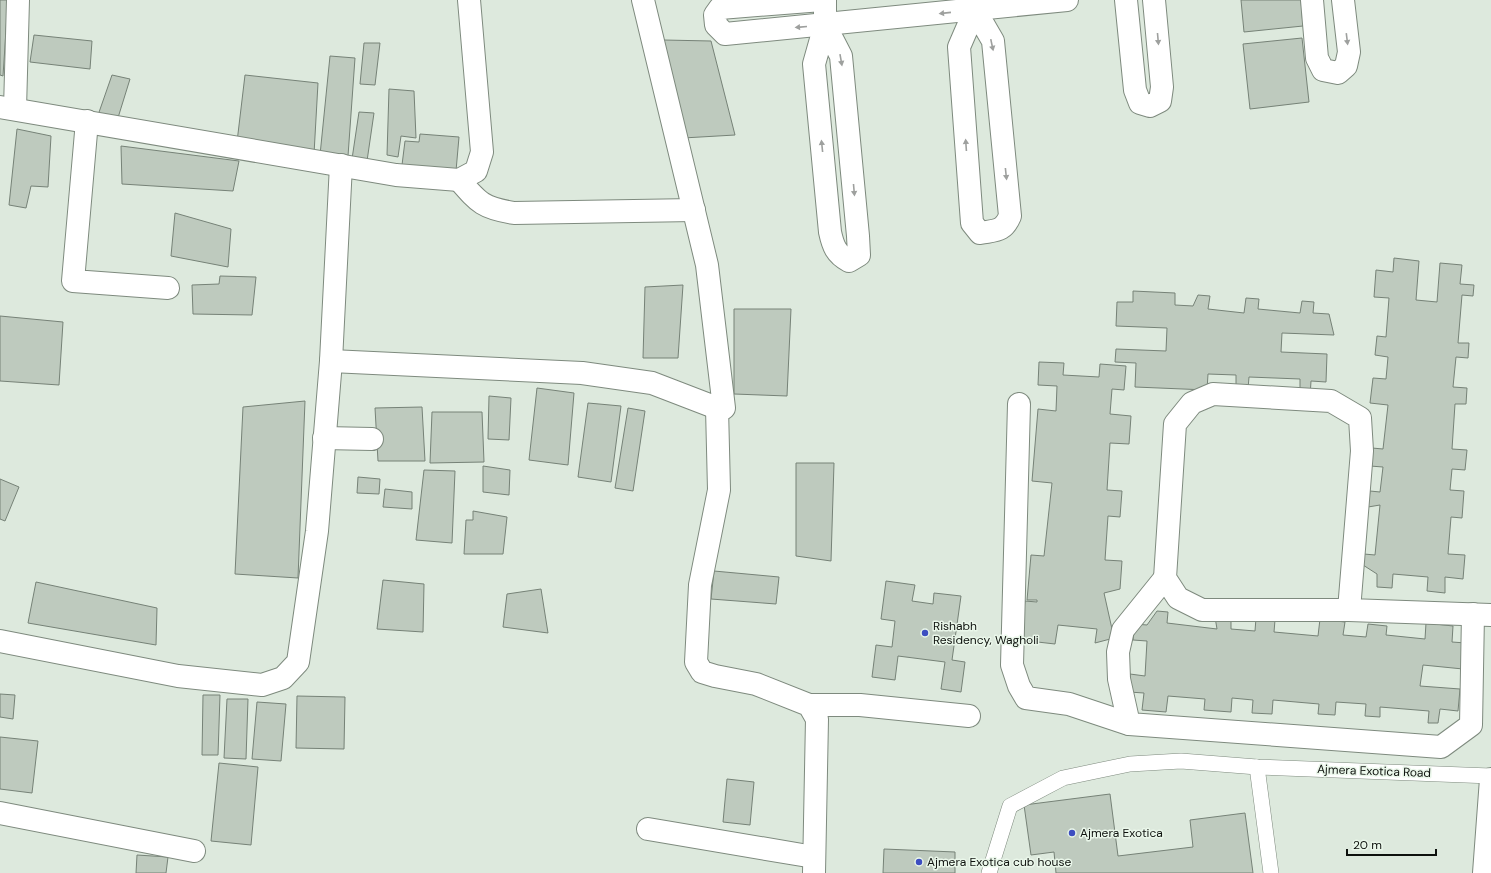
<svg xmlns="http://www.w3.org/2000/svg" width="1491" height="873" font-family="'DM Sans',sans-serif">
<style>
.building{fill:#becabe;stroke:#768277}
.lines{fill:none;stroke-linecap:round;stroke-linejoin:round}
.lane-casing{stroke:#7e8a7e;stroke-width:16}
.street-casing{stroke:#7e8a7e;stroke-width:24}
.lane{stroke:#fff;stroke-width:15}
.street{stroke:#fff;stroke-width:22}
.oneway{fill:#9ea09e}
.poi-dot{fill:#3d4ec1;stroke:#eaf7ea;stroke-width:1.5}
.labels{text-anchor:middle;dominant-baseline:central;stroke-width:3;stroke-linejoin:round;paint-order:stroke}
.poi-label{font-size:12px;fill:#0d110d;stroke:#eaf7ea;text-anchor:start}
.street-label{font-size:12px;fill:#0d110d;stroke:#eaf7ea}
</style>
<rect width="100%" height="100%" fill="#dde9dd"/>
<g class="building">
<path d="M0 0H8L3 76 0 75Z"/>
<path d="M1241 0H1301L1303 26 1244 32Z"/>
<path d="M34 35 92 41 90 69 30 62Z"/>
<path d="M1302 38 1309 102 1250 109 1243 44Z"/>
<path d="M664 40 711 41 735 135 683 138Z"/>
<path d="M364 43H380L375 85 360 84Z"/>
<path d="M330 56 355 58 348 156 320 155Z"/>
<path d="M112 75 130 79 117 121 97 118Z"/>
<path d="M245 75 318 83 314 154 237 142Z"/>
<path d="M389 89 414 91 416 138 401 136 398 157 387 155Z"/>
<path d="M359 112 374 113 367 161 352 159Z"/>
<path d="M17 129 51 136 48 187 31 186 26 208 9 205Z"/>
<path d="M420 134 459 137 456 171 402 165 405 141 419 142Z"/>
<path d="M121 146 239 161 233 191 122 184Z"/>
<path d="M175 213 231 229 228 267 171 256Z"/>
<path d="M1394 258 1419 261 1416 300 1437 302 1440 263 1462 265 1460 284 1474 285 1473 296 1462 295 1458 343H1469L1468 358 1456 357 1453 387 1467 388 1466 404H1455L1452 449 1467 450 1465 470 1452 469 1450 490 1464 491 1462 518 1451 517 1448 554 1465 555 1463 579 1445 577V593L1427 591 1428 577 1393 574 1392 588 1377 587V574L1363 565 1364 554 1375 555 1380 505 1368 507 1370 491 1380 492 1383 467 1370 466 1372 448 1383 449 1388 405 1370 403 1373 378 1386 379 1388 357 1375 355 1377 336 1386 337 1389 298 1374 297 1376 270 1393 272Z"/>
<path d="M220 276 256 277 252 315 193 314 192 285 219 284Z"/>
<path d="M683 285 678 358H643L645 287Z"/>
<path d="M1133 291 1175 293V305L1193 306 1198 295 1210 296 1208 309 1244 313 1246 298 1259 299 1258 309 1300 313 1302 301 1314 302 1313 313 1329 314 1334 335 1282 333 1281 352 1327 354 1326 382 1311 381 1310 397 1300 396V379L1249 377 1248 389H1236V375L1208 374 1207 390 1135 387 1136 363 1115 362 1116 349 1166 351 1167 328 1116 326 1117 302H1133Z"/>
<path d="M734 309H791L787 396 734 394Z"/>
<path d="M0 316 63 322 59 385 0 381Z"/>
<path d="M1039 362 1064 363 1063 375 1099 377 1100 364 1126 366 1124 390 1112 389 1110 414 1131 416 1129 444 1110 443 1107 490 1122 491 1120 517 1108 516 1105 560 1122 561 1120 589 1104 593 1114 638 1095 643 1097 629 1058 625 1055 644 1020 640 1025 601 1037 602V600H1027L1031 555 1044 556 1052 483 1032 481 1038 409 1056 411 1057 386 1038 385Z"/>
<path d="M537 388 574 393 568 465 529 460Z"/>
<path d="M489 396 511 398 509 440 488 439Z"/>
<path d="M305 401 298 578 235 574 243 407Z"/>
<path d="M588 403 621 406 611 482 578 477Z"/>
<path d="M422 407 425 461H378L375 408Z"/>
<path d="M628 408 645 411 633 491 615 488Z"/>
<path d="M432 412H482L484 462 430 463Z"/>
<path d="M796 463H834L831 561 796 556Z"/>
<path d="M483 466 510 470 509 495 483 492Z"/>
<path d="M424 470 455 471 452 543 416 540Z"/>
<path d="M358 477 380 479 379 494 357 493Z"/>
<path d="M0 479 19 487 5 521 0 519Z"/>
<path d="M385 489 412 492V509L383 507Z"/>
<path d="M473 511 507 517 503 554H464L466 520H473Z"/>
<path d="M714 571 779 577 776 604 711 599Z"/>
<path d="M383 580 424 584 423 632 377 629Z"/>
<path d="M886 581 915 585 912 601 933 604 934 593 961 596 952 660 965 662 961 692 941 689 945 662 898 656 895 680 872 677 876 645 892 647 895 621 881 619Z"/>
<path d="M36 582 157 608 156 645 28 623Z"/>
<path d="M541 589 548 633 503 627 507 594Z"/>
<path d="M1157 611 1168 612 1167 623 1217 629 1215 617 1231 618V629L1255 631 1256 618 1275 620 1274 632 1318 636 1320 619 1345 622 1343 635 1366 637 1368 624 1387 626 1386 635 1425 639 1426 623 1453 626 1452 642 1466 643 1463 669 1423 665 1420 686 1460 689 1458 711 1440 709 1438 723H1428L1429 711 1380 707V717L1365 716 1366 704 1336 702 1335 715 1318 714 1319 704 1273 700 1272 714 1252 713 1253 700 1232 698 1231 712 1204 710 1205 699 1168 696 1166 712 1142 710 1144 693 1129 692 1130 674 1145 676 1147 641 1133 640 1135 624 1147 625Z"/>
<path d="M0 694 15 695 13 719 0 717Z"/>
<path d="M203 695H220L218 755H202Z"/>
<path d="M297 696 345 697 344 749 296 748Z"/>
<path d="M227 699H248L246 759 224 758Z"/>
<path d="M257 702 286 704 281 761 252 759Z"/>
<path d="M0 737 38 741 32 793 0 789Z"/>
<path d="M219 763 258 767 251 845 211 841Z"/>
<path d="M727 779 754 782 750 825 723 822Z"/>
<path d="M1110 794 1118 856 1193 847 1190 820 1245 813 1253 873H1056L1054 852 1031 855 1024 805Z"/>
<path d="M884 849 955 852V873H883Z"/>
<path d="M137 855 168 857 166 873H136Z"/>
</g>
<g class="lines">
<defs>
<g id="lane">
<path d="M1257 767 1271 873"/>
<path d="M989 873 1010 806 1063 778 1130 764 1181 761 1257 767 1491 776"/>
</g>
<g id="street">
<path d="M822 0 720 8 715 15 716 25 725 34 1067 0"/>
<path d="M825 0V25L814 64 830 232C833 246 836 254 849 261L859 255 858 236 841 56 825 25"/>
<path d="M974 0 975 10 993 41 1010 216C1003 232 996 230 980 233L972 223 959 47 975 10"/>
<path d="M1126 0 1135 90 1140 103 1150 106 1160 101 1162 87 1154 0"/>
<path d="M1312 0 1317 58 1323 70 1338 73 1346 66 1349 52 1343 0"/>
<path d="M0 107 396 175 459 180 476 171 482 152 469 0"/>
<path d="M15 109 18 0"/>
<path d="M87 121 73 281 168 288"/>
<path d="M459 180C479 203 483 208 514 213L694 210"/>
<path d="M331 361 582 373 652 383 717 408H724L707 265 643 0"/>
<path d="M1019 404 1012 665 1019 686 1026 698 1069 704 1129 724"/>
<path d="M717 408 719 490 700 585 696 662 702 672 715 676 756 684 809 705 817 719 814 873"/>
<path d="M324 438 372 439"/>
<path d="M1165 578 1123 630 1118 652 1119 679 1129 724 1441 747 1471 725 1473 614"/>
<path d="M1349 610 1362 451 1360 418 1331 401 1213 394 1192 403 1175 424 1165 578 1178 598 1202 610H1349L1491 615"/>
<path d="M0 641 178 676 262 685 283 678 298 662 317 531 331 361 341 165"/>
<path d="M809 705H860L969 716"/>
<path d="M0 813 194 851"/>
<path d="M648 829 814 857"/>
<path d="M1484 873 1491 779"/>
</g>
</defs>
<use href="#lane" class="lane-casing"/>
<use href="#street" class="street-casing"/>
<use href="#lane" class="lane"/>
<use href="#street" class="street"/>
</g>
<defs><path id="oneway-solid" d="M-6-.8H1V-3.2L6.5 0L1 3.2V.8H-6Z"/></defs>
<g class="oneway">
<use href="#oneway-solid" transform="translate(945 13) rotate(174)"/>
<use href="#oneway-solid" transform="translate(801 27) rotate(175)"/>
<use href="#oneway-solid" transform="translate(1158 39) rotate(85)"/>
<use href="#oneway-solid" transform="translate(1347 39) rotate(83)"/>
<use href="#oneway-solid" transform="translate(992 45) rotate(78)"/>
<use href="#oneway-solid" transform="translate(841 60) rotate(80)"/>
<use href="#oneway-solid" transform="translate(966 145) rotate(-94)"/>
<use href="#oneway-solid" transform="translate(822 146) rotate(-96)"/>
<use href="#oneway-solid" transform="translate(1006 174) rotate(84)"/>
<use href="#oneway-solid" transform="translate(854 190) rotate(85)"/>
</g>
<g class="poi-dot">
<circle cx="925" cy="633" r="4"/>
<circle cx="1072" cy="833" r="4"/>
<circle cx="919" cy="862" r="4"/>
</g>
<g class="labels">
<g class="poi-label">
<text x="933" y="626">Rishabh<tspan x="933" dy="14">Residency, Wagholi</tspan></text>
<text x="1080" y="833">Ajmera Exotica</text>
<text x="927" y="862">Ajmera Exotica cub house</text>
</g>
<g class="street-label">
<text transform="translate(1374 771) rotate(2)">Ajmera Exotica Road</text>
</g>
</g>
<path d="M1347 849v6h89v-6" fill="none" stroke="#0d110d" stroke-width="2"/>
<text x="1353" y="849" font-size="12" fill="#0d110d" stroke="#eaf7ea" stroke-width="3" paint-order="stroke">20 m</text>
</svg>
